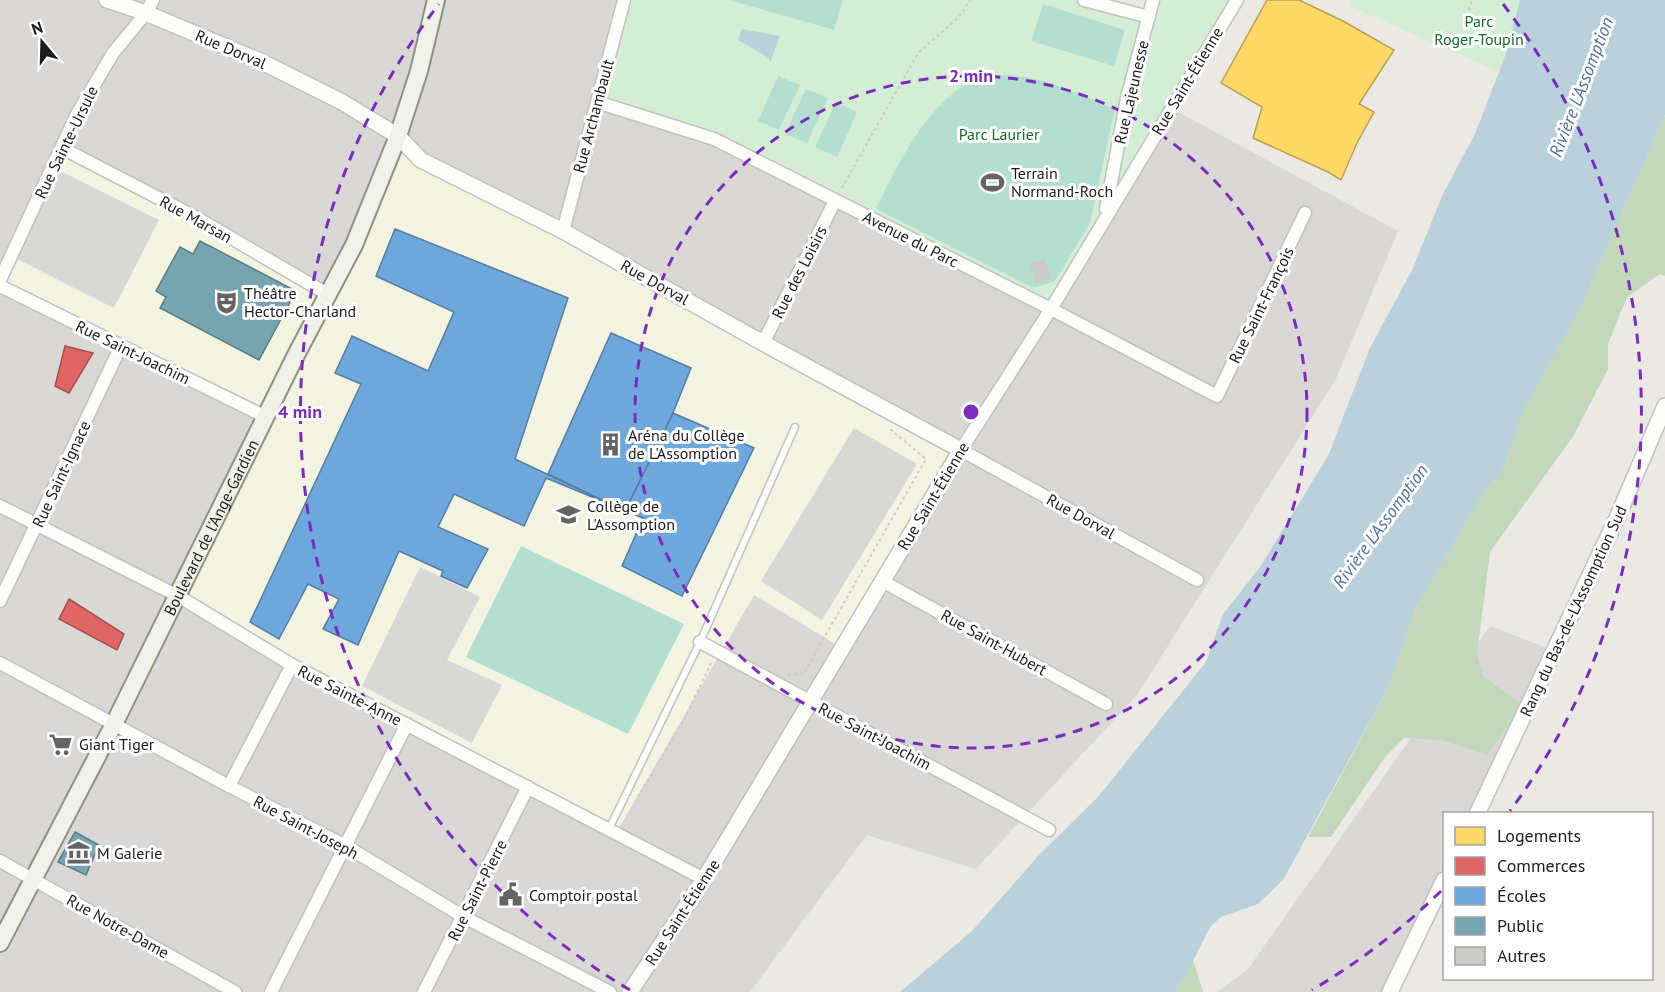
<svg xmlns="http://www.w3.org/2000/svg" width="1665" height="992" font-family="'PT Sans',sans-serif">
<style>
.residential{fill:#d9d8d6}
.education{fill:#f2f3e0}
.religious{fill:#d8d8d6}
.forest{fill:#c3d7bb}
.park{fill:#d4eed6}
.pitch{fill:#b4ded0}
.water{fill:#bad0da}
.homes{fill:#ffd966;stroke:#bba050;stroke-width:1.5}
.shops{fill:#e06666;stroke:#a55050;stroke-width:1.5}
.schools{fill:#6fa8dc;stroke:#567ea2;stroke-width:1.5}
.public{fill:#76a5af;stroke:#5b7c83;stroke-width:1.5}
.building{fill:#cdcbc7;stroke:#cdcac6;stroke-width:1.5}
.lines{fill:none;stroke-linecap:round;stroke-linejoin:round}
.service-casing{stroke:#c1c1bf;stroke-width:9}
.minor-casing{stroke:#c1c1bf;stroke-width:15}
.tertiary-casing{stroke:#c1c1bf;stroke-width:18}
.secondary-casing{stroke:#8e927e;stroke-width:20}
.path{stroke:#d3c9c6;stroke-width:2;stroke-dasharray:3 3;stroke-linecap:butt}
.service{stroke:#fcfcfb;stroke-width:6}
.minor{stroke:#fcfcfb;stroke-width:12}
.tertiary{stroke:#fcfcfb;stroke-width:15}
.secondary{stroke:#f0f2e9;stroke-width:16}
.ring{fill:none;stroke:#7b2cbf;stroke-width:3;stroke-dasharray:10 8}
.labels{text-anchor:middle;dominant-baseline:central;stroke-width:6;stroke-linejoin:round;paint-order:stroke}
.park-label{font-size:16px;fill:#156e27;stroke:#fff}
.street-label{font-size:16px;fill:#1c1c1c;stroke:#fff}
.poi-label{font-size:16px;fill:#1c1c1c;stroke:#fff;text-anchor:start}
.water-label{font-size:18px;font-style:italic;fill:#5271a2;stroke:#fff}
.centre{fill:#7b2cbf;stroke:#fff;stroke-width:3}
.ring-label{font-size:18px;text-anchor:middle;font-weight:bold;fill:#7b2cbf;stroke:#fff;stroke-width:6;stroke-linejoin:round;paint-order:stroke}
</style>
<rect width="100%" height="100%" fill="#eae9e4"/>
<g class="residential">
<path d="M0 0H624L1171 108 1398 231 1336 379 1137 695 976 869 867 835 750 992H0V286L266 417 616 833 754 595 329 295 0 280Z"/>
<path d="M1490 626 1555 651 1478 813 1444 814V884L1393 992H1218L1248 969Z"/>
</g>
<path class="education" d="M398 136 421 160 961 450 842 648 754 595 616 833 407 724 178 596 266 417 0 280 62 148 329 295Z"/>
<g class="religious">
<path d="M60 171 159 220 114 308 15 258Z"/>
<path d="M854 428 917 464 822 620 761 581Z"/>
<path d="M420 567 480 597 447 660 502 685 472 743 362 686Z"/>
</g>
<g class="forest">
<path d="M1665 115V276L1660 274 1627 297 1608 344V369L1574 435 1490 552 1477 654 1483 676 1524 706 1487 755 1441 740 1404 738 1385 757 1331 837H1308L1388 688 1415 610 1484 492 1503 470 1522 414 1581 307Z"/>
<path d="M1193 960 1203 992H1173L1183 981Z"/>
</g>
<g class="park">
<path d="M624 0H1084L1148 17 1153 0H1237L1051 309 714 139 597 102Z"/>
<path d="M1352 0H1520L1507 51 1499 72 1350 6Z"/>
</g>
<g class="pitch">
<path d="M729 0H843L834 30Z"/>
<path d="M1043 4 1125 30 1114 66 1031 41Z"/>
<path d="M995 75C1041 74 1074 92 1115 109L1090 223 1055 281 1034 288 876 209C898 163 938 80 995 75Z"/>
<path d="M778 76 800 85 779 130 758 121Z"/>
<path d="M806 89 828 98 807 143 785 134Z"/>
<path d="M836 102 857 112 837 157 815 147Z"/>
<path d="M521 546 684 624 628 734 466 657Z"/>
</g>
<g class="water">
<path d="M1520 0H1665V115L1581 307 1522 414 1503 470 1484 492 1415 610 1388 688 1283 880 1258 904 1221 917 1210 927 1183 981 1173 992H900L972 931 1041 853 1099 796 1206 662 1223 614 1260 567 1328 456 1370 348 1412 270 1443 194 1475 134 1507 51Z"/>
<path d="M742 29 780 36 770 63 769 58 738 40Z"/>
</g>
<path class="homes" d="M1267 0H1299L1343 21 1394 50 1359 104 1374 112 1357 143 1341 180 1328 172 1253 138 1262 107 1221 83Z"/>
<g class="shops">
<path d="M65 346 93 353 69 393 55 386Z"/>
<path d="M69 599 124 634 117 650 59 619Z"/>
</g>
<g class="schools">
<path d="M395 229 568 298 515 459 625 511 673 413 754 448 682 596 622 566 643 518 546 478 524 526 454 494 438 527 488 549 467 588 441 576 443 571 399 551 358 645 323 629 339 599 308 584 279 639 250 622 361 384 335 373 352 336 428 371 454 312 376 276Z"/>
<path d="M611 333 691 368 673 413 625 511 548 474Z"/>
</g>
<g class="public">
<path d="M200 241 296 291 259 360 160 308 166 297 156 291 180 247 193 254Z"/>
<path d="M75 832 99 845 86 875 58 862Z"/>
</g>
<path class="building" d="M1044 260 1050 277 1037 282 1031 264Z"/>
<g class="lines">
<defs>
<path id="service" d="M609 829 700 642 795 427"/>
<g id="minor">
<path d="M1084 0 1149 17"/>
<path d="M597 102 714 139 1051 309 1217 396 1305 213"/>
<path d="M62 148 197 218 329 295"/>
<path d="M1106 209 1127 98 1153 0"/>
<path d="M563 231 624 0"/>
<path d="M0 280 77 114 113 53 146 13 153 0"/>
<path d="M0 286 266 417"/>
<path d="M763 343 835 201"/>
<path d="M0 506 178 596 292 665 704 879"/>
<path d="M1197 580 961 450 1051 309 1237 0"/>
<path d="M882 581 1106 704"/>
<path d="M0 601 121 346"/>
<path d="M700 642 1049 830"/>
<path d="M0 663 229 786 344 845 464 917 610 992"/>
<path d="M229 786 292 665"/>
<path d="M0 861 235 992"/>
<path d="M271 992 407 724"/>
<path d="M424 992 528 787"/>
</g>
<g id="tertiary">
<path d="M107 0 146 13 260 61 342 102 398 136 421 160 563 231 763 343 961 450 704 879 630 992"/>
<path d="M1477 814 1617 518 1665 406"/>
<path d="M1390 992 1444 880"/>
</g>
<g id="secondary">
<path id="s1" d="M0 943 114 724 296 355 354 245 398 136 419 71 436 0"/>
</g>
</defs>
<use href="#service" class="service-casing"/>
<use href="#minor" class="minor-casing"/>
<use href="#tertiary" class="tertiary-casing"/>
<use href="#secondary" class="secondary-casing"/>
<g class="path">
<path d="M1469 10 1472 0"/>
<path d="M842 188 918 53 959 17 970 0"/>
<path d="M788 675 804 673 926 459 890 429"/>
<path d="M635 802 685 718 711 663"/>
</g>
<use href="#service" class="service"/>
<use href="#minor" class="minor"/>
<use href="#tertiary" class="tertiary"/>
<use href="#secondary" class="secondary"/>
</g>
<g class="ring">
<circle cx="971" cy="412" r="336"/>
<path d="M1441 891A671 671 0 0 1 1312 990M630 990A671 671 0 0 1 439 4M1503 4A671 671 0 0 1 1510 811"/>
</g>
<defs>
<symbol id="stadium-bare" viewBox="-9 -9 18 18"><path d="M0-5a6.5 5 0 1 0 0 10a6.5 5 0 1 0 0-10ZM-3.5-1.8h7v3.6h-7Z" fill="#646462" stroke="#fff" stroke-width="2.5" paint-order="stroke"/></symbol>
<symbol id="theatre-bare" viewBox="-9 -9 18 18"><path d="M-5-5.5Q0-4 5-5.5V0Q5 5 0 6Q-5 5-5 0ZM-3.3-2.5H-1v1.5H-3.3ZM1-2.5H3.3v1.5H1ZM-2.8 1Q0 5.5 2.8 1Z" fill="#646462" stroke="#fff" stroke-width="2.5" paint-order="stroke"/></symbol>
<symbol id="building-bare" viewBox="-9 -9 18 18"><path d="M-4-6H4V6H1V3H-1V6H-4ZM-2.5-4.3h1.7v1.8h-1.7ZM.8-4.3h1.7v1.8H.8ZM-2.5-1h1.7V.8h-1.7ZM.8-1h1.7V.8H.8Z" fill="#646462" stroke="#fff" stroke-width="2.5" paint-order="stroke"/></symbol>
<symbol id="school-bare" viewBox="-9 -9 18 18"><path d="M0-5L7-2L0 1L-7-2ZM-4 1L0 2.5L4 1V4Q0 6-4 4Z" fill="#646462" stroke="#fff" stroke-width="2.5" paint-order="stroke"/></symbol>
<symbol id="supermarket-bare" viewBox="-9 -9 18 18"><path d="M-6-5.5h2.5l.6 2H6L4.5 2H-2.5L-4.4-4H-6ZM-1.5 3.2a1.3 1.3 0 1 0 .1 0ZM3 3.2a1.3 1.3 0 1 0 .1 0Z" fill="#646462" stroke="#fff" stroke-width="2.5" paint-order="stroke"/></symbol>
<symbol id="museum-bare" viewBox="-9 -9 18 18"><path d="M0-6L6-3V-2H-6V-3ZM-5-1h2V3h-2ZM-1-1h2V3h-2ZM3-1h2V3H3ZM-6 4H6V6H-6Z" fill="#646462" stroke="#fff" stroke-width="2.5" paint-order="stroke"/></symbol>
<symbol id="civic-bare" viewBox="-9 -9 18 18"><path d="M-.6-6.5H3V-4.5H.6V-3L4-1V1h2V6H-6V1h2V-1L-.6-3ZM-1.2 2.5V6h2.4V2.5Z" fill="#646462" stroke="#fff" stroke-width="2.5" paint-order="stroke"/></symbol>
</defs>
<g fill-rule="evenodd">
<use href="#stadium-bare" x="976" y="166" width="33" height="33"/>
<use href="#theatre-bare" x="210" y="286" width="33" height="33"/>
<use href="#building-bare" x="594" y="428" width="33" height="33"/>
<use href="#school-bare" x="552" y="498" width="33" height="33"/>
<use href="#supermarket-bare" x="44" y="728" width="33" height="33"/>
<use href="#museum-bare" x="62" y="836" width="33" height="33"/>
<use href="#civic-bare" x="494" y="878" width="33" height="33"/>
</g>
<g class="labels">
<g class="park-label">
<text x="1479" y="21">Parc<tspan x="1479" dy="18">Roger-Toupin</tspan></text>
<text x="999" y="134">Parc Laurier</text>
</g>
<g class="street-label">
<text transform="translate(231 49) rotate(23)">Rue Dorval</text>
<text transform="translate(1187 81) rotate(-59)">Rue Saint-Étienne</text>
<text transform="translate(1131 92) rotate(-77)">Rue Lajeunesse</text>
<text transform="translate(593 116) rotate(-75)">Rue Archambault</text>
<text transform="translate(66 142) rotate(-64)">Rue Sainte-Ursule</text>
<text transform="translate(196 219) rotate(29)">Rue Marsan</text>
<text transform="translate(911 239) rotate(27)">Avenue du Parc</text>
<text transform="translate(799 272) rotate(-63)">Rue des Loisirs</text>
<text transform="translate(655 282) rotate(29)">Rue Dorval</text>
<text transform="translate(1261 305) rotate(-64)">Rue Saint-François</text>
<text transform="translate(133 352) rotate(26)">Rue Saint-Joachim</text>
<text transform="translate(61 474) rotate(-65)">Rue Saint-Ignace</text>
<text transform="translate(933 496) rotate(-59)">Rue Saint-Étienne</text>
<text transform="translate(1081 516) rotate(29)">Rue Dorval</text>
<text stroke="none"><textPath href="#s1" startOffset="466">Boulevard de l'Ange-Gardien</textPath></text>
<text transform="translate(1573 611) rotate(-65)">Rang du Bas-de-L'Assomption Sud</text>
<text transform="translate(994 642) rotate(29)">Rue Saint-Hubert</text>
<text transform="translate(350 695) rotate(27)">Rue Sainte-Anne</text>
<text transform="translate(875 736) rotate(28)">Rue Saint-Joachim</text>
<text transform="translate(306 827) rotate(28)">Rue Saint-Joseph</text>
<text transform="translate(477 890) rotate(-63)">Rue Saint-Pierre</text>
<text transform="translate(682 912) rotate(-57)">Rue Saint-Étienne</text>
<text transform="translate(118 926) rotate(29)">Rue Notre-Dame</text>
</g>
<g class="poi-label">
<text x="1011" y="173">Terrain<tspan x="1011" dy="18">Normand-Roch</tspan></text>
<text x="244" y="293">Théâtre<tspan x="244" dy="18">Hector-Charland</tspan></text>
<text x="628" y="435">Aréna du Collège<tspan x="628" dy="18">de L'Assomption</tspan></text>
<text x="587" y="506">Collège de<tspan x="587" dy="18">L'Assomption</tspan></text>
<text x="79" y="744">Giant Tiger</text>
<text x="97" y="853">M Galerie</text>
<text x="529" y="895">Comptoir postal</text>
</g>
<g class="water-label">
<text transform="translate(1581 87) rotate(-69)">Rivière L'Assomption</text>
<text transform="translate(1380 526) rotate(-54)">Rivière L'Assomption</text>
</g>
</g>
<circle cx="971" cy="412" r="9" class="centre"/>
<g class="ring-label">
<text x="971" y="82">2 min</text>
<text x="300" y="418">4 min</text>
</g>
<rect x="1443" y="812" width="210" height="168" fill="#ffffff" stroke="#a4a4a4" stroke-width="1.5"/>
<rect x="1455" y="827" width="30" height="18" fill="#ffd966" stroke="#a4a4a4" stroke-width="1.5"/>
<text x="1497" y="842" font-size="18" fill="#1c1c1c">Logements</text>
<rect x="1455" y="857" width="30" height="18" fill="#e06666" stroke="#a4a4a4" stroke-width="1.5"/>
<text x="1497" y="872" font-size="18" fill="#1c1c1c">Commerces</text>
<rect x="1455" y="887" width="30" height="18" fill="#6fa8dc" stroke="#a4a4a4" stroke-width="1.5"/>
<text x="1497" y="902" font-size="18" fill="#1c1c1c">Écoles</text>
<rect x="1455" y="917" width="30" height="18" fill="#76a5af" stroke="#a4a4a4" stroke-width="1.5"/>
<text x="1497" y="932" font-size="18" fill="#1c1c1c">Public</text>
<rect x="1455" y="947" width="30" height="18" fill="#cdcbc7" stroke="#a4a4a4" stroke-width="1.5"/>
<text x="1497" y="962" font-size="18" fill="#1c1c1c">Autres</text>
<g transform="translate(42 42) rotate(341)" stroke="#ffffff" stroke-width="4.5" paint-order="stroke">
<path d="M0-4.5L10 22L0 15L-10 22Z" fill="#1c1c1c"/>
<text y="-9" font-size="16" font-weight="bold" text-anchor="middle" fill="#1c1c1c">N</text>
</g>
</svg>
